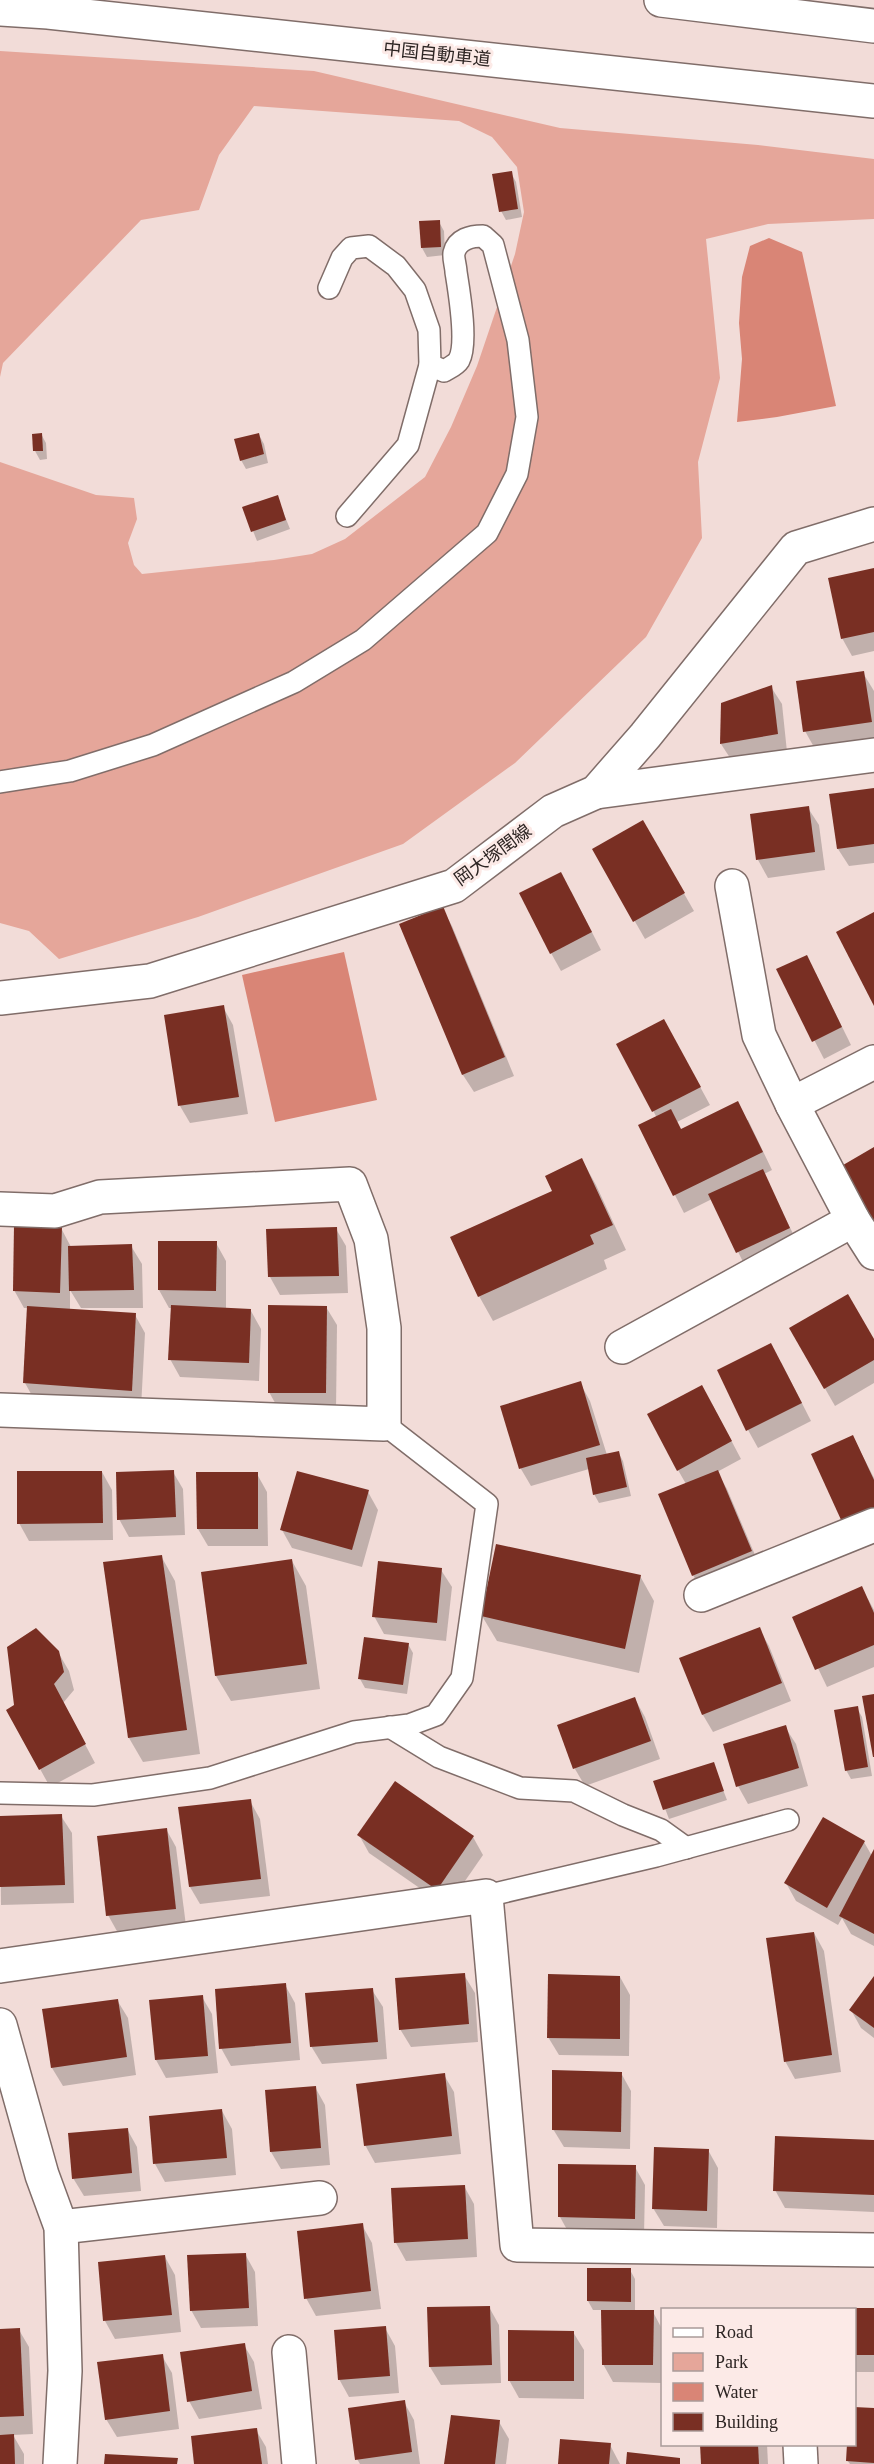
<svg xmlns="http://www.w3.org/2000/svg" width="874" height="2464" font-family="'Times New Roman','Noto Sans JP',serif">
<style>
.green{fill:#e5a69a}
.water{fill:#d98576}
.shadow{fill:#0003}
.building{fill:#792f23}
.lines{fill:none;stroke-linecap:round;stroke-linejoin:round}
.service-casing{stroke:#806d69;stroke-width:24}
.minor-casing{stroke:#806d69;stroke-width:36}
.motorway-casing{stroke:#806d69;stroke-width:36}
.service{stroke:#fff;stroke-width:21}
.minor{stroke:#fff;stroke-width:33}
.motorway{stroke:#fff;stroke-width:33}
.labels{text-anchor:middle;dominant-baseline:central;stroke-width:6;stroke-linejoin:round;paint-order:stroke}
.street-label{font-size:18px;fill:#2d2523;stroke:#fceae7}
</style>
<rect width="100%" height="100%" fill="#f2dcd8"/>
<path class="green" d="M0 51 314 71 560 128 758 145 874 159V219L768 224 706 239 720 378 698 462 702 538 646 637 515 763 403 844 198 917 59 959 29 931 0 923V462L96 495 134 498 137 519 128 543 134 565 142 574 274 560 312 554 345 539 425 477 451 427 477 366 515 254 524 212 517 167 492 137 459 121 254 106 219 155 199 210 141 220 3 363 0 377Z"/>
<g class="water">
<path d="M769 238 802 252 836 406 777 417 737 422 742 359 739 323 742 277 750 246Z"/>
<path d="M344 952 377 1100 275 1122 242 975Z"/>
</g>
<g class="shadow">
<path d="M511 173 516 182 522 217 506 220 501 211Z"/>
<path d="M439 222 444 231 445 255 427 257 422 248Z"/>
<path d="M41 434 46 443 47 459 40 460 35 451 34 435Z"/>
<path d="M259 435 264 444 268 463 246 469 241 460Z"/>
<path d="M277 497 290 529 257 541 244 508Z"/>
<path d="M874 570V651L852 656 842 638Z"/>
<path d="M863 673 874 691V741L815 749 805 731Z"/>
<path d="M771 687 782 704 787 752 732 761 721 744Z"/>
<path d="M874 790V863L849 866 838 849Z"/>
<path d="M808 808 819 825 825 870 768 878 758 860Z"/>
<path d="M643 822 694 911 645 939 594 850Z"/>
<path d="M571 891 601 950 561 971 551 953Z"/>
<path d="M442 908 452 926 514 1076 474 1092 463 1075 401 925Z"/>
<path d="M778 970 816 974 851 1045 824 1059Z"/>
<path d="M223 1007 233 1025 248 1114 190 1123 180 1106Z"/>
<path d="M674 1039 710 1105 677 1122 681 1130 748 1120 772 1170 764 1174 799 1246 747 1270 712 1199 684 1213 640 1126 657 1118 618 1045Z"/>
<path d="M582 1160 596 1185 626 1250 604 1260 607 1269 493 1321 479 1296 554 1191Z"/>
<path d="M61 1228 71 1247 131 1246 142 1264 143 1308H81L70 1290V1310L135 1315 145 1333 141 1408 35 1401 25 1383 29 1308H24L14 1290Z"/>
<path d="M336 1229 346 1246 348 1293 280 1295 270 1277Z"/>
<path d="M216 1243 226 1261V1309L251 1311 261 1329 259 1381 180 1377 170 1359 173 1308H169L159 1290Z"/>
<path d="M326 1307 337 1325 336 1411 279 1410 269 1392Z"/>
<path d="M791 1329 874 1342V1383L835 1406Z"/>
<path d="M781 1362 811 1421 758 1448 748 1430Z"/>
<path d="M580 1383 590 1401 607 1455 618 1452 623 1461 631 1496 599 1503 594 1494 589 1469 531 1486 521 1469 502 1407Z"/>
<path d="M712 1404 741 1459 717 1472 727 1489 761 1569 703 1593 693 1575 686 1484 678 1470Z"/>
<path d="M853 1437 874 1478V1529L813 1454Z"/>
<path d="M102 1472 112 1490 113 1540 29 1541 19 1523Z"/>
<path d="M173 1472 183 1489 185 1535 129 1537 119 1519Z"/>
<path d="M257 1474 267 1492 268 1546H208L198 1529Z"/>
<path d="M368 1492 378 1510 362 1567 292 1548 282 1530Z"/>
<path d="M161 1556 175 1581 200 1754 143 1762 129 1738Z"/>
<path d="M292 1561 306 1586 320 1689 231 1701 216 1676 203 1573Z"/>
<path d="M441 1570 452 1587 446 1641 384 1634 374 1616Z"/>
<path d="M640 1576 654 1601 639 1673 497 1641 482 1616Z"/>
<path d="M862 1588 874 1610V1667L827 1687 794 1618Z"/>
<path d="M759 1629 769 1646 791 1701 713 1732 703 1715 681 1659Z"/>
<path d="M408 1644 413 1653 407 1694 365 1688 360 1679Z"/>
<path d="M58 1652 69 1671 74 1690 63 1703 95 1763 50 1787 8 1711 16 1706Z"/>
<path d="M635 1699 645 1717 660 1759 585 1786 575 1769 559 1726Z"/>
<path d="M857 1708 862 1717 872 1776 851 1779 846 1770Z"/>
<path d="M785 1727 796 1744 808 1786 748 1804 738 1786Z"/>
<path d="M713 1764 727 1800 669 1819 655 1782Z"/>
<path d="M250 1801 260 1819 270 1896 200 1904 190 1887Z"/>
<path d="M61 1816 72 1833 74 1903 1 1905 0 1818Z"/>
<path d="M166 1829 176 1847 186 1926 118 1933 108 1915Z"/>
<path d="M359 1835 473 1837 483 1855 447 1907 369 1853Z"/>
<path d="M864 1842 872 1856 874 1852V1946L851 1934 842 1918 838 1925 796 1901 786 1883Z"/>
<path d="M814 1933 824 1951 841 2072 795 2079 785 2061Z"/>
<path d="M464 1975 475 1993 478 2042 411 2047 400 2029Z"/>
<path d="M620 1977 630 1995 629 2056 559 2055 548 2037Z"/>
<path d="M874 1978V2038L861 2028 851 2010Z"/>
<path d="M285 1985 295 2003 300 2060 231 2066 221 2048Z"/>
<path d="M372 1990 383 2007 387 2059 322 2064 311 2046Z"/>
<path d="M202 1997 212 2014 218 2073 166 2078 156 2060 151 2001Z"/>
<path d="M117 2000 128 2018 136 2075 63 2086 52 2068Z"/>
<path d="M621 2073 631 2091 630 2149 564 2147 553 2129Z"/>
<path d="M444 2075 454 2092 461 2154 375 2163 365 2145Z"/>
<path d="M315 2087 325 2105 330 2165 281 2169 271 2152Z"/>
<path d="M222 2111 232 2129 236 2175 165 2182 155 2164Z"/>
<path d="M127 2129 137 2147 141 2191 84 2196 73 2178Z"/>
<path d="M874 2142V2212L785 2208 775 2190Z"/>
<path d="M708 2150 718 2168 717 2228 664 2226 653 2208Z"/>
<path d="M635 2167 645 2185 644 2236 570 2235 560 2217Z"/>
<path d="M464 2186 474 2204 477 2257 406 2261 396 2243 393 2190Z"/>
<path d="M362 2225 372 2243 381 2309 316 2316 306 2298Z"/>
<path d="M245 2254 255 2272 258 2326 201 2328 191 2310Z"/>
<path d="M165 2257 175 2275 181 2332 115 2339 105 2321 100 2263Z"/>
<path d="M630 2270 635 2279V2312H653L662 2329V2383L613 2382 603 2364V2310H593L588 2301Z"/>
<path d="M489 2307 499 2325 501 2383 441 2385 430 2367 429 2309Z"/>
<rect x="854" y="2310" width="20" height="62"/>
<path d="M385 2328 395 2346 399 2393 349 2397 339 2379Z"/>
<path d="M0 2330H19L29 2347 33 2434 13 2435 24 2454V2464H0Z"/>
<path d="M573 2332 584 2350V2399L519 2398 509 2380Z"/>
<path d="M244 2345 254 2362 262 2409 199 2419 189 2401Z"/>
<path d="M162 2356 172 2373 179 2429 117 2437 106 2419Z"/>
<path d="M404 2402 414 2420 420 2464H360L357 2459Z"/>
<path d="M874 2410V2464H850L847 2460Z"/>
<path d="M499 2422 509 2439 506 2464H446Z"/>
<path d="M256 2430 266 2447 268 2464H196Z"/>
<path d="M702 2444H767L768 2464H702Z"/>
<path d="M610 2445 620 2464H560Z"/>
</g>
<g class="building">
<path d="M512 171 518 209 499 212 492 174Z"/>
<path d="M440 220 441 247 421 248 419 221Z"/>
<path d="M42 433 43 451H33L32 434Z"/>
<path d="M259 433 264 454 240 461 234 439Z"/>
<path d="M278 495 286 520 251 532 242 507Z"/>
<path d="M874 568V632L841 639 828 578Z"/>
<path d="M864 671 872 722 803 732 796 681Z"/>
<path d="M772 685 778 734 720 744 721 703Z"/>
<path d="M874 788V844L837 849 829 794Z"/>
<path d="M809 806 815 852 756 860 750 814Z"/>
<path d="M643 820 685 893 633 922 592 849Z"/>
<path d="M561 872 592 932 550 954 519 893Z"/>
<path d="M443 906 505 1057 462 1075 399 924Z"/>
<path d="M874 912V1006L836 932Z"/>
<path d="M807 955 842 1027 812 1042 776 969Z"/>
<path d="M224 1005 239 1097 178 1106 164 1015Z"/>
<path d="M664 1019 701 1087 652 1112 616 1044Z"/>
<path d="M738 1101 763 1152 673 1196 638 1125 671 1109 681 1129Z"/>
<path d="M874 1147V1226L838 1168Z"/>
<path d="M582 1158 613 1225 590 1235 594 1244 478 1297 450 1237 552 1191 545 1176Z"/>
<path d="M763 1169 790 1228 736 1253 708 1194Z"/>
<path d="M14 1225 62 1226 60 1293 13 1291Z"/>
<path d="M337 1227 339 1276 268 1277 266 1229Z"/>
<path d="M158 1241H217L216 1291 158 1290Z"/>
<path d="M132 1244 134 1290 69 1291 68 1246Z"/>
<path d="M848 1294 874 1339V1360L824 1389 789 1328Z"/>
<path d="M171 1305 251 1309 249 1363 168 1360Z"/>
<path d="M268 1305 327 1306 326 1393H268Z"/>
<path d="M27 1306 136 1313 132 1391 23 1383Z"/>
<path d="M771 1343 802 1403 746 1431 717 1370Z"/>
<path d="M581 1381 600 1445 519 1469 500 1406Z"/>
<path d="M702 1385 732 1441 677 1471 647 1414Z"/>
<path d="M853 1435 874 1480V1507L842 1522 811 1454Z"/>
<path d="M619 1451 627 1487 593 1495 586 1458Z"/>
<path d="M174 1470 176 1517 117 1520 116 1472Z"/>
<path d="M718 1470 752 1551 692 1576 658 1494Z"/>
<path d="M17 1471H102L103 1523 17 1524Z"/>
<path d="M297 1471 369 1490 352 1550 280 1530Z"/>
<path d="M196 1472H258V1529H197Z"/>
<path d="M496 1544 641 1575 625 1649 481 1616Z"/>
<path d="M162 1555 187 1730 128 1738 103 1562Z"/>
<path d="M292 1559 307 1664 215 1676 201 1572Z"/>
<path d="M378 1561 442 1568 437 1623 372 1617Z"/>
<path d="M862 1586 874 1613V1645L815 1670 792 1617Z"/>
<path d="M760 1627 782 1683 702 1715 679 1658Z"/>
<path d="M36 1628 59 1651 64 1672 54 1684 86 1744 39 1770 6 1710 14 1705 7 1647Z"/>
<path d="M364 1637 409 1643 403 1685 358 1679Z"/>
<path d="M874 1694V1757H873L862 1696Z"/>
<path d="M635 1697 651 1741 573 1769 557 1725Z"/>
<path d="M858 1706 868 1767 845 1771 834 1710Z"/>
<path d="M786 1725 799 1768 736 1787 723 1744Z"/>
<path d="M714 1762 724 1791 663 1810 653 1781Z"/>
<path d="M395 1781 474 1836 437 1890 357 1835Z"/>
<path d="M251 1799 261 1879 189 1887 178 1807Z"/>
<path d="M62 1814 65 1885 0 1887V1816Z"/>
<path d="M823 1817 865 1841 827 1908 784 1883Z"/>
<path d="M167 1828 176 1909 106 1916 97 1836Z"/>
<path d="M874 1849V1934L839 1916Z"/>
<path d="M814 1932 832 2055 784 2062 766 1938Z"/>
<path d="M465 1973 469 2024 399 2030 395 1978Z"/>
<path d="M548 1974 620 1976V2039L547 2038Z"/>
<path d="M874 1976V2028L849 2010Z"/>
<path d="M286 1983 291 2043 219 2049 215 1989Z"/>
<path d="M373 1988 378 2042 310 2047 305 1993Z"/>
<path d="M203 1995 208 2056 155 2060 149 2000Z"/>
<path d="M118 1999 127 2057 51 2068 42 2009Z"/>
<path d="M552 2070 622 2072 621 2132 552 2130Z"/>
<path d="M445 2073 452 2136 364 2146 356 2084Z"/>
<path d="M316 2086 321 2148 270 2152 265 2090Z"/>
<path d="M222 2109 227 2158 153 2164 149 2116Z"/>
<path d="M128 2128 132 2173 72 2179 68 2133Z"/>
<path d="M775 2136 874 2140V2195L773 2191Z"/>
<path d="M654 2147 709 2149 707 2211 652 2209Z"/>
<path d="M558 2164 636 2165 635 2219 558 2217Z"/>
<path d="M465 2185 468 2239 394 2243 391 2188Z"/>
<path d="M363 2223 371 2291 304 2299 297 2231Z"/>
<path d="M246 2253 249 2308 190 2311 187 2255Z"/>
<path d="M165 2255 172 2315 103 2321 98 2262Z"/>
<path d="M587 2268H631V2302L587 2301Z"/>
<path d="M490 2306 492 2365 429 2367 427 2307Z"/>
<rect x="854" y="2308" width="20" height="47"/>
<path d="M601 2310H654L653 2365H602Z"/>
<path d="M386 2326 390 2376 338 2380 334 2330Z"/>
<path d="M20 2328 24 2416 0 2417V2329Z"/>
<path d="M508 2330 574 2331V2381H508Z"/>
<path d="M245 2343 252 2391 187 2402 180 2352Z"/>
<path d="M163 2354 170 2411 105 2420 97 2362Z"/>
<path d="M405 2400 412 2452 355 2460 348 2408Z"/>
<path d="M854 2407 874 2408V2463L846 2461 847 2444H854Z"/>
<path d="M451 2415 500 2420 495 2464H444Z"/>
<path d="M257 2428 262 2464H194L191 2436Z"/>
<path d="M14 2434 15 2464H0V2435Z"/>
<path d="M560 2439 611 2443 609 2464H558Z"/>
<path d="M700 2444H758L759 2464H701Z"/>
<path d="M627 2452 680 2458V2464H626Z"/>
<path d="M105 2454 178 2458 177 2464H104Z"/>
</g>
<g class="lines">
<defs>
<g id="service">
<path d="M347 516 408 445 430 365"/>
<path d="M0 782 70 771 153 745 294 682 363 640 487 533 517 474 527 417 518 340 493 245 483 236C471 236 457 239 454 253 453 258 456 267 456 272 459 291 468 343 459 360 456 365 449 368 444 371L430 365 429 330 415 290 396 266 369 246 351 248 342 258 329 288"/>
<path d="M390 1727 439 1757 520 1788 574 1791 623 1815 661 1830 686 1848"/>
<path d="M0 1793 93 1795 210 1778 354 1732 409 1725 436 1715 462 1678 487 1504 384 1424"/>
<path d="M486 1896 656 1856 788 1820"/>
</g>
<g id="minor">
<path d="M596 792 874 755"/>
<path d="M732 886 759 1035 792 1104 853 1220 874 1253"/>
<path d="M0 998 150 981 454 886 553 811 596 792 645 736 796 548 874 524"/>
<path d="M792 1104 874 1062"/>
<path d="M0 1209 55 1211 100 1197 350 1184 371 1239 384 1328V1424L0 1410"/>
<path d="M622 1347 853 1220"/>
<path d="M701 1595 874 1525"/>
<path d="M0 1966 486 1896 517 2245 874 2250"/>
<path d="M0 2025 42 2175 61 2227 65 2371 60 2464"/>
<path d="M61 2227 320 2198"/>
<path d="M289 2352 299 2464"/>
<path d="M800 2444 801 2464"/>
</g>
<g id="motorway">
<path d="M661 0 874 26"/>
<path d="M0 9 48 12 874 101"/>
</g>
</defs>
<use href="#service" class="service-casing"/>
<use href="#minor" class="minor-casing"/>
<use href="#motorway" class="motorway-casing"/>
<use href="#service" class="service"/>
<use href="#minor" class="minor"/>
<use href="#motorway" class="motorway"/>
</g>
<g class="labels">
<g class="street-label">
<text transform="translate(437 54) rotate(6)">中国自動車道</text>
<text transform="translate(493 855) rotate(-36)">岡大塚閏線</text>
</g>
</g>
<rect x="661" y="2308" width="195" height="138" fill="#fceae7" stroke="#a99b99" stroke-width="1.5"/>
<rect x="673" y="2328" width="30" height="9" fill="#ffffff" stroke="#a99b99" stroke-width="1.5"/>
<text x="715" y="2338" font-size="18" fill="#2d2523">Road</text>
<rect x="673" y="2353" width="30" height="18" fill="#e5a69a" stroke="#a99b99" stroke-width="1.5"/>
<text x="715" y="2368" font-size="18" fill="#2d2523">Park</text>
<rect x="673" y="2383" width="30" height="18" fill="#d98576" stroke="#a99b99" stroke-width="1.5"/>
<text x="715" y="2398" font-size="18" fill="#2d2523">Water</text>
<rect x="673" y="2413" width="30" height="18" fill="#792f23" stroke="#a99b99" stroke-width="1.5"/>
<text x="715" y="2428" font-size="18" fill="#2d2523">Building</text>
</svg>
